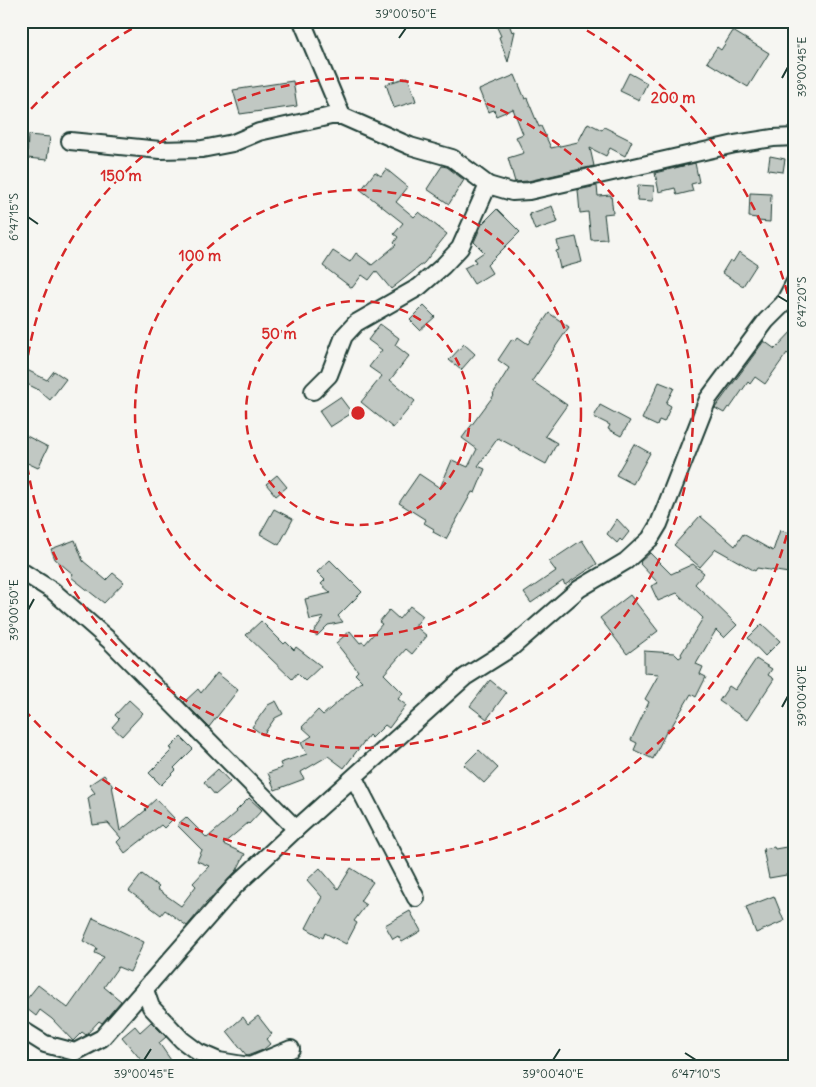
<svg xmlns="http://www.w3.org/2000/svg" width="816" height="1087" font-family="Delius,sans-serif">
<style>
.building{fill:#c1c8c3;stroke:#1f3d34}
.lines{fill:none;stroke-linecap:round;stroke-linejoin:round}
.minor-casing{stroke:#1f3d34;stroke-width:20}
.minor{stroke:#f6f6f2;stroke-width:16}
.ticks{fill:none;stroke:#1f3d34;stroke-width:2}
.ring{fill:none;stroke:#d62828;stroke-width:2.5;stroke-dasharray:9 6}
.centre{fill:#d62828;stroke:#f6f6f2;stroke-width:2.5}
.ring-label{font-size:15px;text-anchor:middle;font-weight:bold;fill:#d62828;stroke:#f6f6f2;stroke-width:4.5;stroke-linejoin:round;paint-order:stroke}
.neatline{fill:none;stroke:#1f3d34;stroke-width:2}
.ticks-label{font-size:12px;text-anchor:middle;fill:#1f3d34}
</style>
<rect width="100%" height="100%" fill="#f6f6f2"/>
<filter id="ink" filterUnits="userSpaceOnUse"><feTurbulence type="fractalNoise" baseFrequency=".02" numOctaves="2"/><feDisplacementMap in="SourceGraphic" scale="10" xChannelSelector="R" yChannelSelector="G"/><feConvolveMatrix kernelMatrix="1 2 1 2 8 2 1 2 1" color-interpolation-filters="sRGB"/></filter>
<g filter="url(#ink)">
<g class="building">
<path d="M494 21H508L512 32 515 31 508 62 499 37 501 36Z"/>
<path d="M733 31 769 53 748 87 707 62 717 47 721 50Z"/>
<path d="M629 73 647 83 639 100 620 91Z"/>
<path d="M515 75 525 99 527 98 539 127 541 126 551 148 578 142 588 123 602 130 604 127 632 141 625 156 610 148 606 156 590 148 594 166 528 181 515 182 508 158 524 153 516 137 523 134 513 109 496 116 494 110 488 112 479 90Z"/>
<path d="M408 77 416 101 394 108 386 84Z"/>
<path d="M293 81 297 106 240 114 233 90Z"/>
<path d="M28 135 50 137 47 160 27 158Z"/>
<path d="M770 156 785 159 783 172 768 170Z"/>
<path d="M695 163 699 182 691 184 693 191 677 195 675 188 659 192 655 173Z"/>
<path d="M442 166 447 167 464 180 449 204 427 189Z"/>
<path d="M386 169 408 187 396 202 414 217 419 212 447 234 424 263 391 289 376 271 369 280 362 275 352 288 323 266 333 251 350 262 356 253 372 265 396 245 394 243 398 237 394 234 403 223 361 190 375 172 381 176Z"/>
<path d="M638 185 654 186 653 201 637 200Z"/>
<path d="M597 186 598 196 611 195 613 213 604 214 607 239 591 240 588 212 580 213 578 190Z"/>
<path d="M750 193 771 194 770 222 757 221V218L749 217Z"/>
<path d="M552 206 558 222 535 230 529 214Z"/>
<path d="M497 209 520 232 487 265 492 273 474 284 464 268 476 262 474 259 484 252 474 242 482 224Z"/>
<path d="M576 237 582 262 560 268 556 251 559 250 557 241Z"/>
<path d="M739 252 757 264 743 286 722 273 730 260 733 262Z"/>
<path d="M424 306 435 317 420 330 410 320Z"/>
<path d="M549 313 569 327 532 381 567 405 545 436 557 443 546 464 498 438 478 466 485 469 475 493 472 492 446 539 433 532 434 529 424 523 426 520 399 503 419 474 440 488 452 460 468 467 477 449 462 438 494 395 493 394 509 368 498 360 512 339 515 341 518 337 528 344Z"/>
<path d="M380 324 399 338 395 345 409 356 390 380 415 401 393 428 361 402 382 376 369 367 382 350 368 340Z"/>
<path d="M795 328V360L787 353 765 384 755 377 750 384 748 382 730 408 728 407 724 413 715 408 764 341 775 349Z"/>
<path d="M464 344 475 354 461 370 449 360Z"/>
<path d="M21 367 47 380 54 371 66 379 50 400 37 389 21 381Z"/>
<path d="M659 382 674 388 666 403 671 406 664 422 659 420 657 426 642 419Z"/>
<path d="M340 397 352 413 330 427 319 411Z"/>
<path d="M600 405 630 421 621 436 608 429 610 425 594 417Z"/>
<path d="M21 433 48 447 38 468 21 460Z"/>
<path d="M634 444 650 453 633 484 616 475Z"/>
<path d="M277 475 287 487 276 496 266 484Z"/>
<path d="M274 509 293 519 279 545 260 534Z"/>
<path d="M700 516 735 546 743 534 773 551 780 530 795 535 790 551 795 552V574L757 568 755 571 716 549 700 567 674 545Z"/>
<path d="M617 519 629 532 622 541 620 539 617 543 607 534Z"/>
<path d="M75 540 83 561 106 580 113 573 124 582 104 603 71 577 73 574 55 559 51 549Z"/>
<path d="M582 540 597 564 565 585 563 581 531 603 524 593 556 571 549 562Z"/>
<path d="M650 553 671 574 693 564 704 573 695 584 737 625 724 638 716 630 696 664 703 667 700 674 706 677 696 697 691 694 670 729 668 728 653 759 634 750 637 743 631 740 649 702 645 699 659 674 644 673V651L674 653 679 658 682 656 681 654 703 618 677 593 658 601 651 586 658 583 640 564 641 563 640 562Z"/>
<path d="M330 560 362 592 338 616 343 622 328 625 317 636 313 633 324 617 310 620 305 599 331 593 321 584 325 580 317 572Z"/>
<path d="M630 595 658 631 627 654 600 618Z"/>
<path d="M410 606 423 616 415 626 427 636 412 654 406 649 384 674 403 693 398 699 406 705 389 728 385 725 372 738 369 735 344 768 328 756 301 772 304 779 275 790 268 773 282 768 280 763 307 754 301 743 312 736 302 727 318 710 323 715 362 681 355 674 358 671 336 643 350 631 360 643 362 642 365 644 382 624 379 622 389 610 399 619Z"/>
<path d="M261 621 284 644 286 642 294 650 296 647 321 666 305 681 297 673 292 679 246 635Z"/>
<path d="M762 624 780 641 765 656 748 638Z"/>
<path d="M756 659 772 669 768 675 774 679 747 720 719 701 729 686 735 690Z"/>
<path d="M217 673 238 690 209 727 184 702 198 689 201 693Z"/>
<path d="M490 680 506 693 487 719 470 706Z"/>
<path d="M129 700 143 713 122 736 112 727 119 719 115 715Z"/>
<path d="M276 701 283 714 275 718 263 735 252 727 268 705Z"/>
<path d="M181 737 193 749 174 768 176 770 161 785 149 773 170 752 172 749 170 748Z"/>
<path d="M479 750 498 768 484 783 464 765Z"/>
<path d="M218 769 230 782 215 795 204 782Z"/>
<path d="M104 775 112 785 120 831 146 810 145 809 156 799 174 818 164 828 161 825 125 853 117 842 121 838 108 823 93 825 88 798 95 793 89 785Z"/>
<path d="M249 798 262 810 249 824 248 823 223 844 245 854 237 870 206 903 187 926 165 910 161 915 129 891 142 874 159 887 157 889 181 906 196 886 193 883 209 866 197 861 202 850 177 825 186 817 207 838 237 812 236 811Z"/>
<path d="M792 846 795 863 790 864 792 874 769 878 763 849 774 847 775 849Z"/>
<path d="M320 868 338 889 351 868 373 882 360 901 366 905 354 921 357 923 346 944 325 933 323 938 306 928 322 897 307 880Z"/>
<path d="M774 896 784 921 756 933 746 907Z"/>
<path d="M410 911 421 931 402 942 398 936 393 939 385 925Z"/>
<path d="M93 918 144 942 130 972 118 967 104 987 121 1001 102 1023 99 1021 86 1035 82 1032 73 1041 52 1019 40 1010 36 1016 22 1005 38 985 68 1008 104 957 95 953 97 948 83 941Z"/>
<path d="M258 1016 272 1034 266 1039 270 1044 263 1050 247 1056 227 1031 243 1017 248 1024Z"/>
<path d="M151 1022 166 1037 159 1043 175 1066H146L122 1037 135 1026 140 1032Z"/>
</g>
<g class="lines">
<defs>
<g id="minor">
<path d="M302 21 342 116"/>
<path d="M70 141 160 150 202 149 233 143 259 132 331 116H342L410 146 452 158 488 185 512 192 529 191 735 144 773 138 795 137"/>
<path d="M313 391 329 375 344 336 356 323 419 287 443 266 460 248 488 185"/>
<path d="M21 571 53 591 110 641 296 829"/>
<path d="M354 778 416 898"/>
<path d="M145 990 151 1007 182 1040 198 1052 219 1061 249 1066"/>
<path d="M21 1029 45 1044 75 1052 102 1038 235 886 296 829 465 677 511 648 579 589 626 561 650 539 659 524 708 399 766 321 784 303 795 282"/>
<path d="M250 1066 291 1049"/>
</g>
</defs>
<use href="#minor" class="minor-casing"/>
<use href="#minor" class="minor"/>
</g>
</g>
<path class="ticks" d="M399 38 406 28M782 78 788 67M28 217 38 224M778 296 788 302M28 610 34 599M782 707 788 696M685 1053 696 1060M144 1060 151 1049M553 1060 560 1049"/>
<g class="ring">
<circle cx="358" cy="413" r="112"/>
<circle cx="358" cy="413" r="223"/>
<circle cx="358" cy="413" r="335"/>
<path d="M794 506A446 446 0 0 1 21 706M21 120A446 446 0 0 1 142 23M574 23A446 446 0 0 1 794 320"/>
</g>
<circle cx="358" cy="413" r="8" class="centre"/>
<g class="ring-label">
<text x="673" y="103">200 m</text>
<text x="121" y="181">150 m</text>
<text x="200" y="261">100 m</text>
<text x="279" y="339">50 m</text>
</g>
<rect width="816" height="1087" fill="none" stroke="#f6f6f2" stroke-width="55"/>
<rect x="28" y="28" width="760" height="1032" class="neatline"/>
<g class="ticks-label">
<text x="406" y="18">39°00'50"E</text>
<text transform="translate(802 67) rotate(-90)" y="4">39°00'45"E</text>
<text transform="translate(14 217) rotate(-90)" y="4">6°47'15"S</text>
<text transform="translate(802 302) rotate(-90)" y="4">6°47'20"S</text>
<text transform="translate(14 610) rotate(-90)" y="4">39°00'50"E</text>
<text transform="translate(802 696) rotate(-90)" y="4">39°00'40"E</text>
<text x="144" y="1078">39°00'45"E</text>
<text x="553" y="1078">39°00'40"E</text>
<text x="696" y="1078">6°47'10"S</text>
</g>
</svg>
